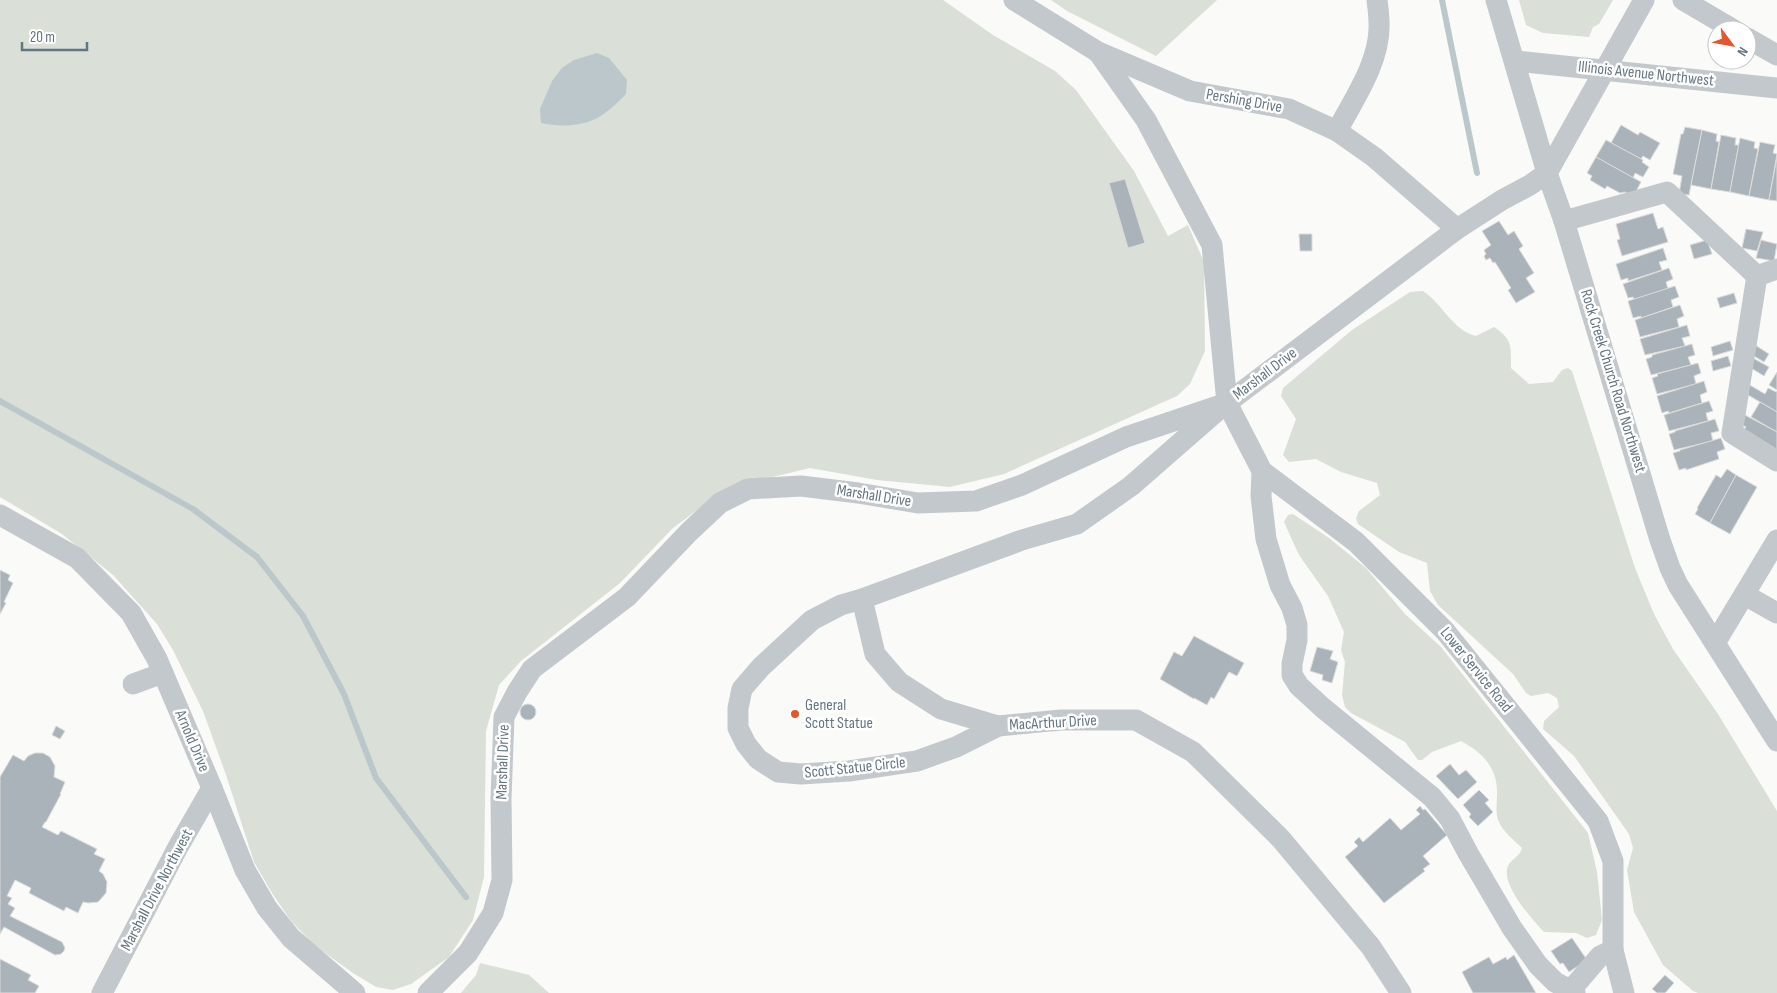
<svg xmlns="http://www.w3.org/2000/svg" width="1777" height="993" font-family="'Sofia Sans Condensed',sans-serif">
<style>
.green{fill:#dadfd7}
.water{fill:#bbc7cb}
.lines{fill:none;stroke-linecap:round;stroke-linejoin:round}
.stream{stroke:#bbc7cb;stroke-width:6}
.building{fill:#aab3b9;stroke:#dcdcda}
.minor{stroke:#c3c8cc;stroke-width:21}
.poi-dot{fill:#e4572e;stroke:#fff;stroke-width:2}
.labels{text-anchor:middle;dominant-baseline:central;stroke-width:5;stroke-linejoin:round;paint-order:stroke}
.street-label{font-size:16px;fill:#657683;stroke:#fff}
.poi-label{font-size:16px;fill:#657683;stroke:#fff;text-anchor:start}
</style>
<rect width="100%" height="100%" fill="#fafaf8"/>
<g class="green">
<path d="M0 0H943L993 35 1055 71 1076 90 1134 171 1168 236 1188 225 1204 262 1205 351 1190 384 1177 396 1004 474 950 487 877 480 810 468 727 488 673 528 620 583 521 661 499 685 486 731 484 877 473 920 449 957 411 984 393 990 376 987 353 973 314 945 291 921 272 893 254 862 226 775 203 711 173 650 157 624 113 575 62 534 0 497Z"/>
<path d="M1051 0H1217L1156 56 1067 11Z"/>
<path d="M1519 0H1613L1599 24 1593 27 1589 37 1543 33 1526 25Z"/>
<path d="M1423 291C1442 303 1453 331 1476 336L1494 327C1513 339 1511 348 1511 368L1529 384 1553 382 1562 370 1568 368 1572 371 1635 568 1654 614 1673 649 1718 714 1777 811V993H1698L1693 991 1663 965 1634 912 1627 870 1633 848 1629 834 1574 756 1543 729 1544 721 1559 707 1557 698 1548 693 1531 696 1526 693 1513 674 1438 605 1430 591 1427 563 1399 552 1358 524 1356 518 1359 511 1380 495 1377 483 1341 472 1316 459 1289 462 1283 455 1296 419 1281 396 1283 388 1352 330 1410 292Z"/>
<path d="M1293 514 1329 538 1366 568 1405 614 1441 647 1588 833 1597 872 1602 920 1596 935 1587 938 1576 933 1544 932C1532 919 1500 884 1508 866 1512 858 1520 857 1522 848 1515 841 1503 832 1499 822 1495 814 1497 804 1497 795 1498 768 1483 753 1461 741L1432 752 1422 760H1418L1405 742 1351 713 1345 707 1342 695 1345 662 1341 650 1344 632 1328 596 1299 555 1284 522 1288 515Z"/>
<path d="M480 963 529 975 549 993H461L476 975Z"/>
</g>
<path class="water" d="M597 53 609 58 627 80 626 94C619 101 611 109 602 115 585 127 561 127 541 123L540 109 552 81 562 68 574 60Z"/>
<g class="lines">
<g class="stream">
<path d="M1442 0 1477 173"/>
<path d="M0 401 193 509 257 557 303 616 344 694 376 778 466 897"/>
</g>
</g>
<g class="building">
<path d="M1621 125 1638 135 1640 132 1660 143 1650 160 1643 156 1641 159 1611 143Z"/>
<path d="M1685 127 1702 130 1689 195 1679 194 1682 176 1673 174 1681 134H1683Z"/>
<path d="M1702 130 1717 134 1716 141 1719 142 1711 189 1691 185Z"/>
<path d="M1721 135 1736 138 1735 145H1739L1730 192 1711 189Z"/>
<path d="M1740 138 1755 142 1754 148 1758 149 1749 196 1730 192Z"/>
<path d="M1606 140 1643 160 1642 162 1649 167 1643 177 1635 173 1633 178 1596 157Z"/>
<path d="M1760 142 1775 145 1773 153 1777 154 1769 200 1749 196Z"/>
<path d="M1596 157 1641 182 1633 197 1625 192 1620 193 1607 186 1605 189 1590 180 1592 176 1587 173Z"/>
<path d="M1777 157V201L1769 200Z"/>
<path d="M1125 179 1145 243 1128 248 1109 183Z"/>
<path d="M1653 213 1658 229 1663 227 1668 242 1622 256 1617 240 1620 239 1616 224Z"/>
<path d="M1499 221 1508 235 1514 231 1523 246 1519 249 1534 273 1526 278 1535 292 1516 303 1508 290 1511 288 1495 262 1493 263 1490 258 1486 260 1484 256 1486 254 1484 250 1491 245 1482 231Z"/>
<path d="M1746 229 1763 232 1757 251 1742 248Z"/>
<path d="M1299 234H1312V251H1300Z"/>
<path d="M1707 240 1712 254 1694 259 1690 245Z"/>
<path d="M1761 240 1777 244 1774 261 1756 258Z"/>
<path d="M1663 248 1667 260 1659 262 1662 270 1628 281V278L1621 280 1616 264Z"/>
<path d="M1669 268 1673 279 1666 282 1668 289 1634 300 1633 297 1628 298 1623 284Z"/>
<path d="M1675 286 1679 297 1671 300 1673 307 1641 318V316L1633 318 1628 301Z"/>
<path d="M1734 293 1737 303 1720 308 1717 298Z"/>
<path d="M1680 305 1684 316 1677 319 1679 327 1640 337 1635 320Z"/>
<path d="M1687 325 1690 336 1682 338 1685 346 1645 355 1640 339Z"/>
<path d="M1730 341 1733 350 1713 356 1711 347Z"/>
<path d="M1692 344 1695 355 1688 357 1691 365 1651 375 1646 359 1652 357V355Z"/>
<path d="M1755 345 1769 354 1764 362 1749 353Z"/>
<path d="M1728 356 1731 366 1713 371 1711 361Z"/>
<path d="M1751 357 1769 367 1764 376 1746 365Z"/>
<path d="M1698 363 1701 373 1694 376 1696 384 1657 394 1652 378 1658 376 1657 374Z"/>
<path d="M1777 372V390L1769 385Z"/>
<path d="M1704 381 1707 392 1700 395 1702 403 1669 413 1668 411 1662 413 1657 396Z"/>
<path d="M1748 384 1765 394 1768 388 1776 392 1777 391V412L1743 392Z"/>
<path d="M1709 401 1713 411 1706 413 1708 421 1669 431 1664 415Z"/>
<path d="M1760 402 1777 412V432L1751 417Z"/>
<path d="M1743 414 1777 432V450L1742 432 1746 427 1739 423Z"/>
<path d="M1715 419 1719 431 1711 433 1713 441 1674 450 1669 434 1675 432V431Z"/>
<path d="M1721 438 1725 449 1717 452 1719 459 1686 470V468L1679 470 1673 453 1680 451V450Z"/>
<path d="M1727 469 1736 475 1710 523 1695 514 1698 509 1697 508 1716 475 1721 478Z"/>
<path d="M1736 475 1757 487 1730 534 1710 523Z"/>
<path d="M0 570 10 575 8 580 13 583 4 602 6 603 0 614Z"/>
<path d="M1194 636 1244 663 1237 676 1229 672 1214 699 1211 697 1207 705 1194 698V699L1160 679 1174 652 1182 656Z"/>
<path d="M1317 647 1333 651 1330 659 1338 662 1332 683 1322 680 1323 675 1310 671Z"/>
<circle cx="528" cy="712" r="8"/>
<path d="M56 726 65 731 60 739 52 735Z"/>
<path d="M35 753H43L50 757 55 766 54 777 65 782 60 794H61L46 822H45L42 827 58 835 61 831 97 849 94 854 105 859 99 871 103 874 107 882 106 893 98 902 88 903 83 902 78 913 66 907 64 911 29 893 31 888 15 880 7 896 12 898 8 904 15 908 10 916 62 942 65 948 64 951 61 954 55 955 4 927 0 934V777L13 755 24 761 28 756Z"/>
<path d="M1450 764 1459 775 1466 770 1477 782 1458 799 1436 776Z"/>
<path d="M1479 790 1489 800 1485 803 1493 812 1478 826 1469 817 1471 814 1463 805Z"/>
<path d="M1420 806 1423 810 1425 809 1447 835 1423 856 1430 864 1423 869 1425 871 1384 903 1345 857 1358 846 1354 842 1359 837 1363 842 1390 818 1401 830 1420 814 1416 810Z"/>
<path d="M1572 938 1587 960 1569 972 1563 963 1560 964 1551 951Z"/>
<path d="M1514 955 1536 993H1473L1462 972 1489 957 1493 964 1506 957 1507 960Z"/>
<path d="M0 959 31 975 28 980 39 986 35 993H0Z"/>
<path d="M1665 975 1674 983 1665 993H1657L1652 989Z"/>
</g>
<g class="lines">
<g class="minor">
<path d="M1014 0 1098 52 1190 91 1289 109 1337 131 1374 157 1457 229"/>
<path d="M1496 0 1547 173 1564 221 1660 540 1670 568 1678 585 1777 741"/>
<path d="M1683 0 1734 30"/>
<path d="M1747 38 1777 55"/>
<path d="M1098 52 1146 120 1212 245 1227 403 1262 471 1356 542 1445 631 1598 821 1613 861V950L1624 993"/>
<path d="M1515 61 1777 88"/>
<path d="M1337 131C1354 99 1381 60 1379 23 1379 15 1378 8 1377 0"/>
<path d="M1564 221 1667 192 1757 276 1777 269"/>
<path d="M1757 276 1732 433 1777 461"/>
<path d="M1218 410 1131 486 1077 524 1022 540 862 599 875 654 899 682 941 709 998 726 1061 720H1136L1193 752 1281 839 1371 947 1401 993"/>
<path d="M1262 471 1261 496 1266 539 1280 585 1292 608 1297 625V640L1292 664V675L1299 686 1323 708 1432 797 1450 819 1468 853 1512 928 1538 965 1555 982 1575 993"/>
<path d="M0 515 77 558 131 613 157 659 212 788 245 870 267 908 291 938 355 993"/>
<path d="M1745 595 1777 613"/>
<path d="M862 599 841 605 812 620 761 667 742 689 738 708V728L746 744 758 759 778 772 801 774 849 771 917 761 956 747 998 726"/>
<path d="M1715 643 1777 540"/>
<path d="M133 684 163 673"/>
<path d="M1570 991 1600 956 1613 950"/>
<path d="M102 993 178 847 212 788"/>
<path d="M428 993 468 953 493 913 502 880 501 799 504 717 517 692 532 669 627 597 689 532 720 503 748 489 801 486 858 493 918 503 976 501 1022 485 1126 437 1227 403 1457 229 1502 200 1530 185 1547 173 1644 0"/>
</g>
</g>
<circle class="poi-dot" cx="795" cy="714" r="5"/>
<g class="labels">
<g class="street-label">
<text transform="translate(1646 74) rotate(6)">Illinois Avenue Northwest</text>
<text transform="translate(1244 101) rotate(10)">Pershing Drive</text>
<text transform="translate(1265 374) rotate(-37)">Marshall Drive</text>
<text transform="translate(1613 381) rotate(73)">Rock Creek Church Road Northwest</text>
<text transform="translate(874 496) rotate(9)">Marshall Drive</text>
<text transform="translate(1476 670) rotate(51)">Lower Service Road</text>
<text transform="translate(1053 723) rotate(-3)">MacArthur Drive</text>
<text transform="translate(192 741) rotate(67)">Arnold Drive</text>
<text transform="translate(503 762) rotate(-88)">Marshall Drive</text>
<text transform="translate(855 768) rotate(-6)">Scott Statue Circle</text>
<text transform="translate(157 890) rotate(-62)">Marshall Drive Northwest</text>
</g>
<g class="poi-label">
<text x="805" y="705">General<tspan x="805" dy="18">Scott Statue</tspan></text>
</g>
</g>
<g transform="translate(1732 45) rotate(122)"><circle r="24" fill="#ffffff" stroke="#c1c8cd"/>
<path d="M0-4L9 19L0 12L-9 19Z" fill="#e4572e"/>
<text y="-8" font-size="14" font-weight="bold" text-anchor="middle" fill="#657683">N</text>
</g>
<path d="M22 42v8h65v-8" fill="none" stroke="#657683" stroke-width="2.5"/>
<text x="30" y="42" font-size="15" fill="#657683" stroke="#ffffff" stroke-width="4" paint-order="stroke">20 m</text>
</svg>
